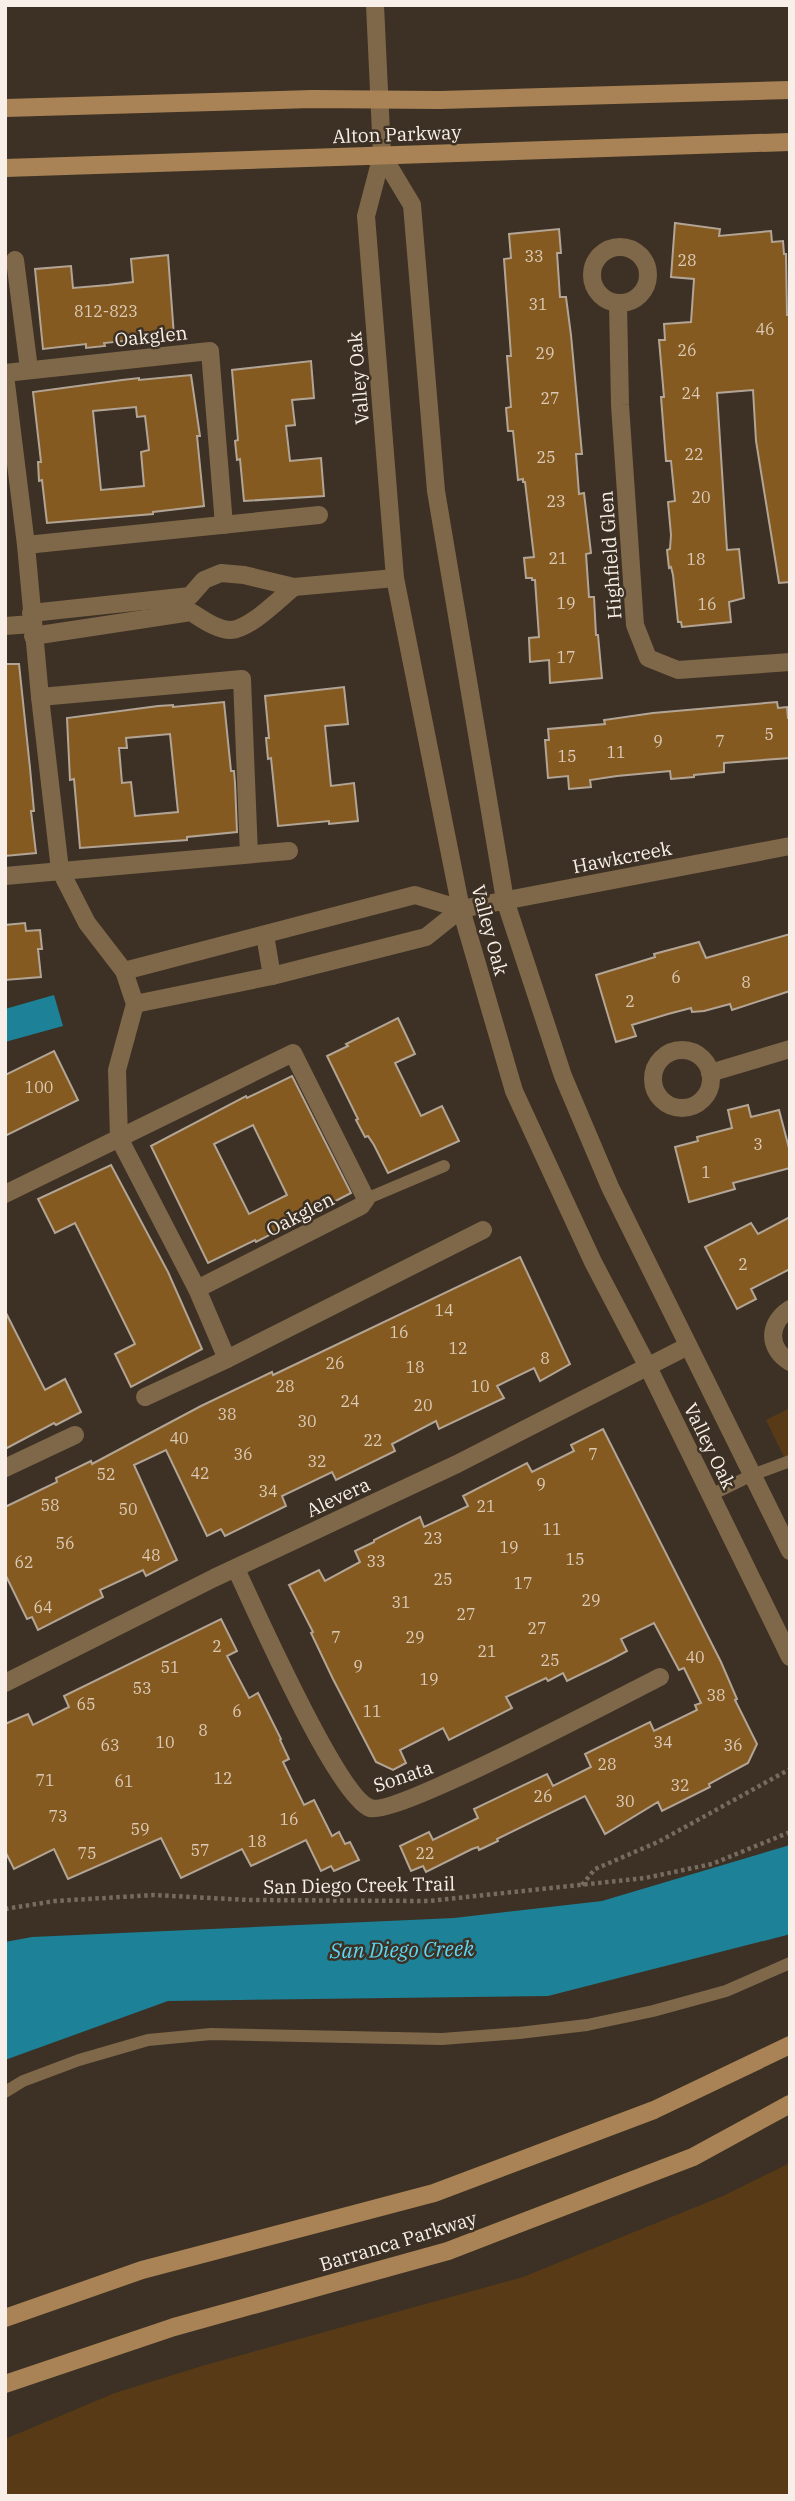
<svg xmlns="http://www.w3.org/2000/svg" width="795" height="2501" font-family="'IBM Plex Serif',serif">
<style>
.green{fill:#583b16}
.water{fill:#1d8197}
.building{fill:#855a20;stroke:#b3a596;stroke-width:2;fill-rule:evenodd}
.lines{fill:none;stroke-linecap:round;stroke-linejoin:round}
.path{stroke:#756b5f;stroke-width:4.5;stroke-dasharray:3.5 3.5;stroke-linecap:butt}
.service{stroke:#7f674a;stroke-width:12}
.minor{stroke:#7f674a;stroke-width:18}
.tertiary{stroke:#7f674a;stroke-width:18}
.secondary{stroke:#a98355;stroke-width:18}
.labels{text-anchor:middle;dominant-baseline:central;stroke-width:5;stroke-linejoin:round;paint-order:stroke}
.number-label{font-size:16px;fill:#dbcab6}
.street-label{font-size:19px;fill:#f8f0e8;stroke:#3c3124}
.water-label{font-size:21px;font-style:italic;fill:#5bd7f4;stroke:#3c3124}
</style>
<rect width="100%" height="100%" fill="#3c3124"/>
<g class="green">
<path d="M790 1408V1469L766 1420Z"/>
<path d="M790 2163V2496H5V2439L115 2393 202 2366 523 2277 723 2196Z"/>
</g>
<g class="water">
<path d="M54 995 63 1026 5 1042V1009Z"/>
<path d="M790 1845V1933L787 1935 548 1996 168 2001 5 2060V1942L32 1937 454 1918 602 1901Z"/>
</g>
<g class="building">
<path d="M675 223 720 229 719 236 771 231 772 242 783 241 784 254H786L787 315H790V582L779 583 756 441 753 390 717 393 727 550 739 549 744 598 729 602 731 622 682 627 681 622H678L673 575 671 567 669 568 667 550 670 549 671 535 668 502 675 501 671 461H666L661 397H664L659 340H665L664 324 691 322 694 279 671 277Z"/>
<path d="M559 229 561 253H557L560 297H566L571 335 582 454H576L579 494 584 493 591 553 586 554 589 597H594L596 635H598L602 678 550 683 549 660 530 662 529 638 539 637 535 580H532V578H526L524 558 534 557 525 482H523V479L518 480 513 431H508L506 408 511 407 507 356H511L504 259 511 258 509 234Z"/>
<path d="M168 255 174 336 104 343 105 346 86 348V344L43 349 35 269 71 266 73 288 108 285 133 282 131 259Z"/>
<path d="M311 361 314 398 292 400 295 425 286 426 290 461 321 458 324 496 244 501 240 459 237 460 235 441 238 440 232 370Z"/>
<path d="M191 375 200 436H197L204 506 153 512V514L47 523 42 480 39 481 38 462H41L33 392 122 380 139 378V380ZM136 407 137 417 145 416 149 450 141 452 144 486 101 490 93 411Z"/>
<path d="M5 664H19L30 768 34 811H31L36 853 5 856Z"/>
<path d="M344 687 348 724 325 726 331 786 354 783 358 821 329 824V821L278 826 271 758 268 759 266 738H269L265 696Z"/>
<path d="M224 702 231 771H234L235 783 237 832 187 837V840L80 848 74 779 70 780 67 718 158 706 173 705V707ZM170 734 178 812 135 816 131 782 122 783 119 748H127L126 738Z"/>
<path d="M777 702 778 708 787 707 788 718H790V758L724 763V772L694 775V777L671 779 670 771 617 776 590 780 591 787 569 789 568 776 548 778 545 740H549L548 729 605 724 604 720 653 713Z"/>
<path d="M25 923 26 931 40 930 42 949H38L41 977 5 980V925Z"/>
<path d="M790 934V991L732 1010 730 1004 704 1011 692 1012 691 1008 668 1014 632 1025 636 1036 616 1042 596 975 655 957 654 954 699 942 706 958Z"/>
<path d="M398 1018 415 1054 395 1063 421 1116 442 1106 459 1141 388 1173 374 1145 368 1136 365 1137 356 1120 358 1119 327 1056 348 1046 346 1044Z"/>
<path d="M54 1051 78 1100 5 1136V1075Z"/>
<path d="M292 1076 351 1193 256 1242 255 1240 208 1263 151 1146 246 1096 247 1098ZM253 1125 287 1195 249 1214 214 1144Z"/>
<path d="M748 1105 751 1117 779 1110 790 1152V1168L733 1183 735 1189 689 1202 675 1147 698 1141 697 1137 732 1128 728 1110Z"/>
<path d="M111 1165 168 1272 202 1349 131 1387 115 1354 135 1344 75 1223 55 1233 38 1199Z"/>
<path d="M790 1217V1269L751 1289 756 1299 737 1309 705 1247 751 1223 758 1234Z"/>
<path d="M520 1257 570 1364 540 1381 534 1368 497 1386 504 1398 439 1429 436 1421 392 1444 395 1451 336 1480 332 1472 282 1496 286 1506 225 1536 221 1529 207 1536 166 1450 134 1465 177 1560 146 1576 143 1570 100 1590 103 1597 38 1630 32 1617 27 1619 5 1574V1507L57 1482 56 1478 91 1461 92 1464 201 1406 272 1372 273 1375 294 1365Z"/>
<path d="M5 1311 45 1390 65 1379 81 1412 56 1425 54 1423 5 1449Z"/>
<path d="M603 1429 721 1662 737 1699 735 1700 757 1744 748 1763 709 1784 710 1787 662 1811 658 1802 605 1834 585 1796 497 1839 498 1841 479 1850 478 1847 472 1849 426 1872 423 1866 411 1871 400 1846 429 1832 433 1840 478 1818 474 1809 547 1774 553 1786 591 1767 585 1754 650 1722 654 1731 697 1710 695 1705 701 1703 684 1668 679 1670 654 1623 621 1639 627 1651 608 1661 567 1681 563 1673 548 1681 546 1678 506 1697 512 1708 449 1740 443 1728 400 1750 406 1763 393 1770 376 1762 333 1679 311 1633 313 1632 289 1585 319 1570 325 1581 360 1562 355 1551 374 1542V1540L420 1517 424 1527 468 1506 463 1496 527 1463 532 1472 574 1451 571 1445Z"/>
<path d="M221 1619 237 1651 227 1656 249 1698 258 1693 281 1739 280 1740 289 1759 283 1762 304 1805 314 1800 332 1836 339 1832 345 1844 350 1842 359 1860 334 1871 331 1866 321 1871 306 1840 251 1866 242 1849 181 1878 161 1838 68 1879 54 1849 14 1869 5 1851V1724L28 1714 33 1725 69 1707 64 1696Z"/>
</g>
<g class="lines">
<g class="path">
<path d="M582 1885 595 1869 658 1842 790 1769"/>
<path d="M5 1909 55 1901 154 1895 248 1900 429 1901 645 1878 712 1864 790 1832"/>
</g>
<g class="service">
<path d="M366 1199 444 1166"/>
<path d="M711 1495 752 1475 790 1461"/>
<path d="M5 2092 23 2081 79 2060 148 2040 211 2034 442 2039 519 2033 587 2025 653 2011 726 1991 790 1963"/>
</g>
<g class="minor">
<circle cx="620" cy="275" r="28"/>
<path d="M15 260 29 369"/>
<path d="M618 303 620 405 635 625 648 658 678 670 790 662"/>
<path d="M5 373 210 351 224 525"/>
<path d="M5 375 26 545 40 697 60 870 87 923 124 971 135 1004 117 1070 119 1138 197 1289 227 1359 483 1230"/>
<path d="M26 545 319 515"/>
<path d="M31 613 190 596 204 580 221 573 244 575 294 587 395 578"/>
<path d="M5 626 32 624"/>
<path d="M33 636 191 612C202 619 217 630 231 630 250 629 279 599 294 587"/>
<path d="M40 697 242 679 249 854"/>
<path d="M5 876 289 851"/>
<circle cx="682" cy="1079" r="29"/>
<path d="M710 1073 790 1049"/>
<path d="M5 1194 293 1053 366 1199 361 1206 197 1289"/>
<path d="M790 1309C768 1323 767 1348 790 1362"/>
<path d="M145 1397 227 1359"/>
<path d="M5 1468 75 1435"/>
<path d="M236 1569C255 1609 337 1796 370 1808 394 1817 622 1696 660 1677"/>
<path d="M5 1683 214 1578 457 1464 688 1346"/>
</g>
<g class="tertiary">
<path d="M375 5 382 155 366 216 395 578 461 909 514 1091 593 1262 648 1367 790 1657"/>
<path d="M382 155 412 205 436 491 505 900 563 1076 610 1187 790 1551"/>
<path d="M265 935 272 976"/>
<path d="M124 971 415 895 461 909 790 846"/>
<path d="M135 1004 272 976 426 937 461 909"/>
</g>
<g class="secondary">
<path d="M5 108 312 99 440 100 790 90"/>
<path d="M5 168 790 142"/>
<path d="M5 2318 142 2270 434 2193 654 2110 790 2045"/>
<path d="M5 2384 174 2327 448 2251 693 2157 790 2104"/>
</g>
</g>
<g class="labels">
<g class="number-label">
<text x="534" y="256">33</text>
<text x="687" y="260">28</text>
<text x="538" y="304">31</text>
<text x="106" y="311">812-823</text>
<text x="765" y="329">46</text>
<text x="687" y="350">26</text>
<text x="545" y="353">29</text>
<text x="691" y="393">24</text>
<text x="550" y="398">27</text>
<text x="694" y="454">22</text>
<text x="546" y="457">25</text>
<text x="701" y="497">20</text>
<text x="556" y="501">23</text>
<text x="558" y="558">21</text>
<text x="696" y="559">18</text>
<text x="566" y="603">19</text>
<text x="707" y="604">16</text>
<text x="566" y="657">17</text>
<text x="769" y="734">5</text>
<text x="658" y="741">9</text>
<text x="720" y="741">7</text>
<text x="616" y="752">11</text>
<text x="567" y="756">15</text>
<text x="676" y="977">6</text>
<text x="746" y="982">8</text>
<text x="630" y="1001">2</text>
<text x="39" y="1087">100</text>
<text x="758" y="1144">3</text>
<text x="706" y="1172">1</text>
<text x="743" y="1264">2</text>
<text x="444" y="1310">14</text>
<text x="399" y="1332">16</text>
<text x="458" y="1348">12</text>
<text x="545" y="1358">8</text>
<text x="335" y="1363">26</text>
<text x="415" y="1367">18</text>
<text x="285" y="1386">28</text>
<text x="480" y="1386">10</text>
<text x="350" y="1401">24</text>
<text x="423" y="1405">20</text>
<text x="227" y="1414">38</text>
<text x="307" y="1421">30</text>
<text x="179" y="1438">40</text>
<text x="373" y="1440">22</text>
<text x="243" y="1454">36</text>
<text x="593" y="1454">7</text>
<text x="317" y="1461">32</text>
<text x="200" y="1473">42</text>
<text x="106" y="1474">52</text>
<text x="541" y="1484">9</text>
<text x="268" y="1491">34</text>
<text x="50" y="1505">58</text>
<text x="486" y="1506">21</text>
<text x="128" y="1509">50</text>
<text x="552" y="1529">11</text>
<text x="433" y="1538">23</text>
<text x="65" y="1543">56</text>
<text x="509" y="1547">19</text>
<text x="151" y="1555">48</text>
<text x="575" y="1559">15</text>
<text x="376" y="1561">33</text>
<text x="24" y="1562">62</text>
<text x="443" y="1579">25</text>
<text x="523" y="1583">17</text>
<text x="591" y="1600">29</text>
<text x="401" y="1602">31</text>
<text x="43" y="1607">64</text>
<text x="466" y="1614">27</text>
<text x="537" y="1628">27</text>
<text x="336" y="1637">7</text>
<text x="415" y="1637">29</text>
<text x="217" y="1646">2</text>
<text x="487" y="1651">21</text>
<text x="695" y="1657">40</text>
<text x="550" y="1660">25</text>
<text x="358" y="1666">9</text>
<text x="170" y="1667">51</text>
<text x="429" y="1679">19</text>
<text x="142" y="1688">53</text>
<text x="716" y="1695">38</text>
<text x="86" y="1704">65</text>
<text x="237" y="1711">6</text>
<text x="372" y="1711">11</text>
<text x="203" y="1730">8</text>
<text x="165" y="1742">10</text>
<text x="663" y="1742">34</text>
<text x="110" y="1745">63</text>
<text x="733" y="1745">36</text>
<text x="607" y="1764">28</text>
<text x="223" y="1778">12</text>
<text x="45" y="1780">71</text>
<text x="124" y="1781">61</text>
<text x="680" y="1785">32</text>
<text x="543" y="1796">26</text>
<text x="625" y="1801">30</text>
<text x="58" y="1816">73</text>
<text x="289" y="1819">16</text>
<text x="140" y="1829">59</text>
<text x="257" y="1841">18</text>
<text x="200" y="1850">57</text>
<text x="87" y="1853">75</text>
<text x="425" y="1853">22</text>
</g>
<g class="street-label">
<text transform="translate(397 134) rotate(-2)">Alton Parkway</text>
<text transform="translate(151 336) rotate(-6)">Oakglen</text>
<text transform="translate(358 378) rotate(-95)">Valley Oak</text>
<text transform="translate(610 555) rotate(-94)">Highfield Glen</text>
<text transform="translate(622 857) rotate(-11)">Hawkcreek</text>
<text transform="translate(490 930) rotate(75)">Valley Oak</text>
<text transform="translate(300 1214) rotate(-27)">Oakglen</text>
<text transform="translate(710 1446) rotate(64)">Valley Oak</text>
<text transform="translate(338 1497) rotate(-25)">Alevera</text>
<text transform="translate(403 1776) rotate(-19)">Sonata</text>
<text transform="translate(359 1885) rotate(-1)">San Diego Creek Trail</text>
<text transform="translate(398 2241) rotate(-17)">Barranca Parkway</text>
</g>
<g class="water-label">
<text transform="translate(402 1949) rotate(-1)">San Diego Creek</text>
</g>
</g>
<rect width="795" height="2501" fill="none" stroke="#f8f0e8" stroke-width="14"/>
</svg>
